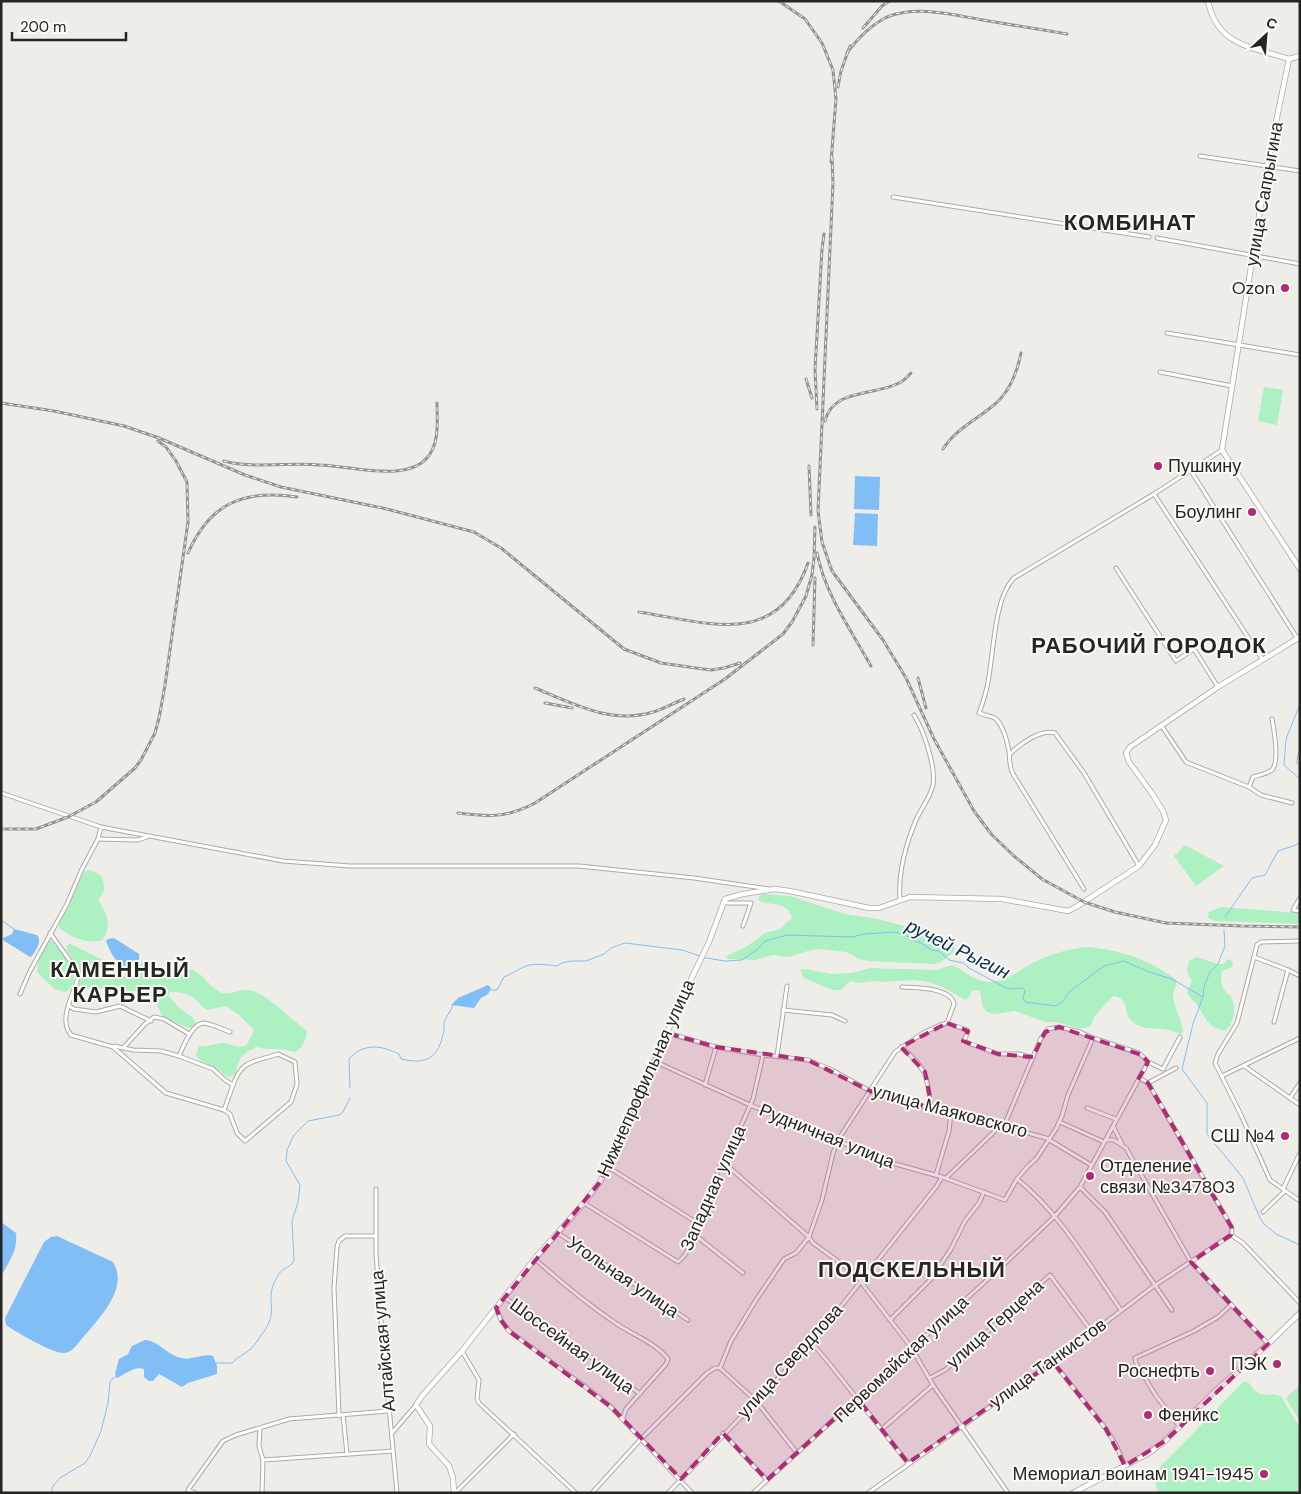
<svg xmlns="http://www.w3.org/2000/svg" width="1301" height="1494" font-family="'DM Sans',sans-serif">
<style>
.green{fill:#adf1c2}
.water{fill:#80bef5}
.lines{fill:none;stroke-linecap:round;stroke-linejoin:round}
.stream{stroke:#80bef5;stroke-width:1}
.street-casing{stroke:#acaaa6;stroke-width:5}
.secondary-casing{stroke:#acaaa6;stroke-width:6}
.primary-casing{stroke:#acaaa6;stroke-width:6}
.street{stroke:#fff;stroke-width:3}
.secondary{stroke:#fff;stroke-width:4.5}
.primary{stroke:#fff;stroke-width:4.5}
.rail-casing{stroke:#94938f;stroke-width:3}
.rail{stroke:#fcfaf5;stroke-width:1;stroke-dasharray:4;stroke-linecap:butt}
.marked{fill:#af2c75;fill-opacity:0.2;stroke:#af2c75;stroke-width:4;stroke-dasharray:10 6;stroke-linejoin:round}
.poi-dot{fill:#af2c75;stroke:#fcfaf5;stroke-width:2}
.labels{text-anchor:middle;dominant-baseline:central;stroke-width:4;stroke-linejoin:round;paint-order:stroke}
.street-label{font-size:18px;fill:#252523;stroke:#fcfaf5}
.poi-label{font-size:18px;fill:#252523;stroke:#fcfaf5;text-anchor:end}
.water-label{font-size:19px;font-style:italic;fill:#002e50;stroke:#fcfaf5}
.district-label{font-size:22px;font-weight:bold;letter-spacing:1px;fill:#252523;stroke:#fcfaf5}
</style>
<rect width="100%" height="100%" fill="#efede8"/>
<g class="green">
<path d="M1264 387 1283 390 1277 425 1258 421Z"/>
<path d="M1185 845 1224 866 1196 886 1174 856Z"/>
<path d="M89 870C101 873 105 878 104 891L98 900C107 913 113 927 102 940 88 945 71 937 59 928V923L68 908 83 874 85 871Z"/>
<path d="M764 894 790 896 845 914 878 919 919 930 952 945 955 948 954 952 941 962 933 964 869 961 859 959 846 952 819 949 811 950 788 957 773 955 755 960 728 959 726 956 746 947 765 933 780 929 792 918C788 901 771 906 759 901V896Z"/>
<path d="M1221 907 1300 913V924L1215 921 1208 918 1209 912Z"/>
<path d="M49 940 53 942C62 956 87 976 66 992L54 989 37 972 39 958Z"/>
<path d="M69 943 103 960 110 968 123 976 128 975 145 960C151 962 156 967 162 968 172 970 183 966 193 970 204 975 211 988 220 992 231 997 239 987 253 991 271 997 290 1019 306 1030 308 1038 302 1048 296 1052L280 1049H264L258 1047C242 1053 239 1058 235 1074L228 1077 217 1069 201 1061 196 1055 198 1048 200 1046C208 1047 213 1044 221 1043 230 1042 233 1048 246 1046L252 1035 254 1030 239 1015 226 1006 207 1010C201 1007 200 1003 195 999 189 994 176 990 169 993V996L179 1008 193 1018 196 1022 191 1028H188L162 1016 156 1002 135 991H121L110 988 97 989 81 988 78 985C82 966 75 964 66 949Z"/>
<path d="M1089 947C1120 950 1151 960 1176 980 1177 986 1173 990 1173 996 1174 1008 1182 1019 1183 1032L1181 1034C1177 1033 1173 1031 1169 1030 1157 1027 1145 1031 1134 1023 1121 1014 1132 1000 1114 996 1112 997 1095 1015 1094 1017 1093 1020 1092 1023 1091 1026L1081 1029 1057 1022H1045L1015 1011 996 1014 987 1012C980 1006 983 997 979 990L972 991 969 997 965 1000 943 987 929 982 914 980 884 982 873 981 858 983 850 981 841 990H832L804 978 800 970 804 969 833 974 852 973 870 968 937 970 952 965C963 969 971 979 983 981 1005 985 1016 971 1033 963 1050 954 1070 948 1089 947Z"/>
<path d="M1196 957C1207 959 1213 965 1224 964L1227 960 1230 959 1233 962 1232 967 1222 971C1220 978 1221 988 1227 993 1231 997 1230 993 1232 999 1237 1008 1233 1025 1225 1031 1206 1027 1206 1017 1197 1005 1193 1000 1189 997 1187 992L1192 981C1187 974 1186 970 1189 961Z"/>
<path d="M1243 1382H1248C1262 1402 1264 1391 1281 1396L1300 1428V1493H1158L1154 1476 1158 1469Z"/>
<path d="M1300 1385V1422L1286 1398Z"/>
</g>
<g class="water">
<path d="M855 476 880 477 879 510 854 509Z"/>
<path d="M855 513 878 514 877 546 853 545Z"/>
<path d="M14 929 37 935C42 941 37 949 32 956L30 957 3 940V938L12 934Z"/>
<path d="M114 938 139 954V960L130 968C117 968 110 951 106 941L108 939Z"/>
<path d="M488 985 491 988 488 994 481 998 474 1008 451 1005 458 998Z"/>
<path d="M1 1222 16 1233C18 1250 9 1262 1 1276Z"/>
<path d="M57 1236 113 1262C131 1291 93 1324 76 1346 72 1350 69 1353 63 1353 52 1353 16 1332 6 1325L5 1318 44 1242 51 1237Z"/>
<path d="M145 1340C159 1341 167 1355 181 1358 192 1361 203 1353 213 1356L217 1366V1374L188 1383 182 1387 159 1374 153 1381H149L144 1377V1369C134 1366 126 1374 117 1378L115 1374 119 1359 128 1354 132 1346Z"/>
</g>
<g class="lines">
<g class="stream">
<path d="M1300 704 1286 739 1284 765 1300 779"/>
<path d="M1225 917 1252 878 1265 875 1278 851 1296 845 1300 841"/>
<path d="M1 920 14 929"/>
<path d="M1224 930 1225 946 1218 964 1210 972 1204 986 1203 997 1193 1024 1182 1069 1207 1103V1134L1243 1178 1259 1216 1264 1224 1276 1234 1300 1245"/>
<path d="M490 990H497L504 977C512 974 518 969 526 966 533 963 550 965 557 966L562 963 571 961H586L604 954 611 948 625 943 682 950 706 958 725 961 742 960 759 948 765 941 788 935 851 937 865 934 894 932 904 934 912 940 921 943 932 950 939 951 949 960 963 963 969 968 1008 989 1023 988 1025 991 1023 998 1025 1002 1056 1006 1062 1002 1070 991 1104 966 1124 961 1149 972 1172 979 1203 997"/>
<path d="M350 1088 349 1059C363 1043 381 1045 399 1054L401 1059C428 1065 438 1058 444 1031 445 1029 443 1026 444 1023 445 1018 451 1011 453 1005"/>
<path d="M214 1363H232C237 1357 245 1354 251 1349 256 1344 260 1336 265 1330 278 1310 266 1302 274 1283 276 1279 279 1272 283 1270 288 1266 291 1267 294 1260L292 1221 298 1202 300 1185 286 1161 287 1150 294 1135 308 1121 339 1115 343 1112 350 1098"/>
<path d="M51 1493 53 1486 60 1478 85 1463 90 1456 101 1431 108 1403 110 1382 113 1378 117 1376"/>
</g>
<defs>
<g id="street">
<path d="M1200 156 1300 171"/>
<path d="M893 197 1149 237"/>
<path d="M1157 238 1300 264"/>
<path d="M1167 333 1300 355"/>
<path d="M1160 372 1232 386"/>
<path d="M1191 471 1297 638"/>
<path d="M1154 494 1263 660"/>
<path d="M1116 568 1176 661 1194 649 1218 687"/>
<path d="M1161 725 1186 762 1249 787 1261 795 1292 803"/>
<path d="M1010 754C1020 744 1040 729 1055 733L1084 773 1139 866"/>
<path d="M1299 762 1300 755"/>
<path d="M1249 787 1253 777C1259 775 1267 774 1272 770 1280 761 1274 730 1272 719"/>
<path d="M1 793 101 827 283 861 350 866H579L694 878 769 889"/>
<path d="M98 839 138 840 147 837"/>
<path d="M1084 889 1013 774C1009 766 1010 760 1009 751 1007 741 1003 725 995 718 990 716 984 715 979 713 982 705 985 696 987 687 994 657 993 599 1014 578L1154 494 1222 450"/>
<path d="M1300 898 1293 910 1300 911"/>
<path d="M900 900C898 874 906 844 916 820 921 809 930 798 933 785 936 767 924 731 914 715"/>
<path d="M724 902 727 903H751L743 926"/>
<path d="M50 933 78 972V978C73 995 58 1020 71 1035L113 1047 166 1093 224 1110 230 1114 237 1133 245 1141 291 1102 297 1084 295 1062 278 1054C255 1062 242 1059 233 1085"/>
<path d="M1300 941 1261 942 1257 945 1237 1023 1218 1054 1215 1063 1241 1115 1270 1180 1300 1201"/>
<path d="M1254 957 1288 970 1300 976"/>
<path d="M902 987C915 988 951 987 954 1004L947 1023"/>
<path d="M20 994 30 971 67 904 82 869 98 839 101 827"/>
<path d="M69 1006 74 1009 96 1012 120 1006 151 1021"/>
<path d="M783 1010 832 1015 845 1021"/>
<path d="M1274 1022 1288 970"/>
<path d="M667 1033 716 1047 763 1055 808 1060 832 1070 870 1091 901 1102 951 1112 1046 1138 1091 1165"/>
<path d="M114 1046 133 1050 161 1051 179 1056 213 1069 225 1080 233 1085 224 1110"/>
<path d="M124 1047 145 1024 154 1017 164 1019 189 1034"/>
<path d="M901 1047C925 1066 929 1077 930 1108"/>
<path d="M179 1056C183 1047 192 1023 204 1023 212 1024 222 1029 230 1032"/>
<path d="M777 1056 787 986"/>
<path d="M654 1061 750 1105 892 1163 942 1177 1005 1200 1017 1179 1028 1166 1036 1159 1056 1129 1062 1116 1068 1095 1093 1038"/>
<path d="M1244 1066 1300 1105"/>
<path d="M1222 1076 1300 1038"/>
<path d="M1139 1078 1148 1083 1231 1226 1232 1230 1231 1235 1243 1243 1300 1303"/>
<path d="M1148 1083 1176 1068"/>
<path d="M705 1085 716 1047"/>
<path d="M1290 1098 1300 1083"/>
<path d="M1087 1108 1116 1119"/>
<path d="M1060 1122 1104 1142"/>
<path d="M1004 1126 1041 1038 1048 1029 1059 1027 1080 1032 1093 1038 1139 1053 1148 1062 1163 1069 1180 1037"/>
<path d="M1113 1126 1122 1144"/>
<path d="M1106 1140H1114L1126 1148 1191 1262 1268 1344"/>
<path d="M723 1162 809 1237 813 1243 858 1276 864 1286 911 1347 933 1385 1008 1493"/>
<path d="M608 1167 699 1224"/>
<path d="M936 1175 949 1131 951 1112"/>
<path d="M946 1178 995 1131 999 1125"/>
<path d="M1017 1179C1061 1214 1089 1265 1121 1310"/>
<path d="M1080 1187 1105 1212 1172 1310"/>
<path d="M376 1189V1254L381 1320 397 1493"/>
<path d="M1283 1189 1300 1153"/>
<path d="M584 1203 678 1262 685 1255 714 1192 718 1169 727 1157 753 1099 763 1055"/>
<path d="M1263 1212 1285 1191"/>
<path d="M558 1233 688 1320"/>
<path d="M695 1235 743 1273"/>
<path d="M535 1259C562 1283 587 1304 617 1324 633 1335 656 1343 668 1359L666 1364 626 1409 623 1418"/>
<path d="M504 1297 609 1370 640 1394"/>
<path d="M496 1308 501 1320 509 1331 591 1391 611 1407 692 1493"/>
<path d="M890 1320 931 1279 951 1249 965 1221 979 1203 984 1192"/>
<path d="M812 1343 829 1363 908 1463"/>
<path d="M462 1351 479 1380 477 1399 479 1403 576 1493"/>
<path d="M1053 1362 1106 1429 1116 1445 1125 1466"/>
<path d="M720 1368 756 1401 797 1453"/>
<path d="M930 1378 945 1370 1050 1275 1092 1332"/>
<path d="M343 1415 347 1454"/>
<path d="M339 1416 334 1288 337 1247 339 1241 345 1236H376"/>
<path d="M1180 1427 1156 1396 1136 1363 1135 1358 1194 1331 1218 1317 1231 1305"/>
<path d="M260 1429 259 1446 263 1460 262 1493"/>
<path d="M882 1429 933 1385"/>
<path d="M392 1433 416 1405"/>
<path d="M723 1433 767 1480"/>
<path d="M263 1460 393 1451"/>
<path d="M195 1493 188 1490 223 1441 236 1435 289 1419 388 1411"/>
<path d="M455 1493 514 1434"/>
<path d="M592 1493 641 1439 707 1373 715 1368H720L731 1341 756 1300 784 1259 796 1253 809 1237 822 1200 833 1153 838 1140 895 1052 923 1033 940 1025 947 1023 967 1030 968 1032 964 1040 968 1043 998 1054H1019L1033 1058"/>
<path d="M668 1493 812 1343 936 1187 942 1177"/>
<path d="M753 1493 998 1270 1055 1216 1080 1187 1148 1062"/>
<path d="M868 1493 1053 1362 1154 1286 1231 1235"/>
</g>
<g id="secondary">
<path d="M1208 1C1217 46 1252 47 1289 59"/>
<path d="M1289 59 1267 166 1222 450 1300 569"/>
<path d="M1289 59 1300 56"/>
<path d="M454 1493 453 1478 449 1466 429 1444 430 1426 416 1405 422 1396 462 1351 537 1256 584 1203 600 1182 622 1135 684 994 709 942 725 899 743 894 775 889 790 891 869 908H879L910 897 1002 899 1068 911 1076 907 1139 866 1155 845 1166 820 1163 811 1151 792 1129 762 1126 753 1130 747 1218 687 1300 637"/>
</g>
<path id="primary" d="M1073 1493 1149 1453 1165 1441 1212 1394 1268 1344 1300 1313"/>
</defs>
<use href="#street" class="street-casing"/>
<use href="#secondary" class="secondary-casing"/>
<use href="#primary" class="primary-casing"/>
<use href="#street" class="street"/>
<use href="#secondary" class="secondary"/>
<use href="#primary" class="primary"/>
<defs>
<g id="rail">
<path d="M779 1 805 19 822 43 833 70 836 99 831 162"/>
<path d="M863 28 882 6 889 1"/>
<path d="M847 53C858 38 871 25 887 17 917 5 953 15 983 20 1011 25 1039 29 1067 34"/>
<path d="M838 87 841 71 850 46"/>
<path d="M832 157 833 183 818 511 822 542 832 571 883 640 906 678 934 739 974 811 992 835 1014 856 1042 879 1084 902 1115 912 1166 923 1241 926 1300 927"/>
<path d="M806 379 812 398"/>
<path d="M1 403 54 411 124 426 159 438 245 475 281 487 387 509 474 532 501 548 624 649 661 663 696 668 711 670 724 668 740 663"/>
<path d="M817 409 815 369 822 249 824 234"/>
<path d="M825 421C833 388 875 396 899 383 904 381 907 377 911 373"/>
<path d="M943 449C956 429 976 420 994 405 1010 392 1017 373 1021 353"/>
<path d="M224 461C252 469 290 462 320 465 345 466 370 473 396 471 407 470 419 467 427 458 440 443 437 421 437 403"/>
<path d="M809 466 811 515"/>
<path d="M188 553C210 503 244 489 297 497"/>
<path d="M817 553C825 594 851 630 871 666"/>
<path d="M639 612C709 623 778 649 808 563"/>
<path d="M813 645 815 578"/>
<path d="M918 678 926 708"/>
<path d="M535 688C571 703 612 725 653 712 663 709 674 703 684 699"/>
<path d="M545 703 572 708"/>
<path d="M458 813C488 817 507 818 535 803L725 679 783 634 792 622 806 596 812 575 814 558 815 527"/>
<path d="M1 829H36L68 817 96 802 135 768 141 760 155 733 159 718 165 685 188 522 187 482 176 461 166 447 158 441"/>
</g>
</defs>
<use href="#rail" class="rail-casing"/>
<use href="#rail" class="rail"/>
</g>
<path class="marked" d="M947 1023 968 1031 963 1041 998 1054 1033 1057 1045 1032 1059 1027 1142 1055 1148 1062 1139 1078 1148 1083 1232 1228 1231 1235 1191 1262 1268 1344 1165 1441 1125 1466 1106 1429 1053 1362 908 1463 857 1398 767 1480 723 1433 681 1479 611 1407 509 1331 501 1320 496 1308 600 1182 667 1033 716 1047 808 1060 870 1091 932 1108 925 1072 901 1047Z"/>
<g class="poi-dot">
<circle cx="1285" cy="288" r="5"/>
<circle cx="1158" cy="466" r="5"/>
<circle cx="1252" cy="512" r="5"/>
<circle cx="1285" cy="1136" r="5"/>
<circle cx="1090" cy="1176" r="5"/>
<circle cx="1277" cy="1364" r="5"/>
<circle cx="1210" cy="1371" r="5"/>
<circle cx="1148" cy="1415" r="5"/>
<circle cx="1264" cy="1474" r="5"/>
</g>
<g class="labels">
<g class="street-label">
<text transform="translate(1264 194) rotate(-80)">улица Сапрыгина</text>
<text transform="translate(646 1078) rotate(-66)">Нижнепрофильная улица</text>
<text transform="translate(950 1111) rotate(15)">улица Маяковского</text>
<text transform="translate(827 1136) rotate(22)">Рудничная улица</text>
<text transform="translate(713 1188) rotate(-66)">Западная улица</text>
<text transform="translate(623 1277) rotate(34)">Угольная улица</text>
<text transform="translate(995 1324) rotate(-42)">улица Герцена</text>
<text transform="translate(383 1341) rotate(-95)">Алтайская улица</text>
<text transform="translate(572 1346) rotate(36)">Шоссейная улица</text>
<text transform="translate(901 1359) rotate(-43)">Первомайская улица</text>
<text transform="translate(790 1361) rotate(-48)">улица Свердлова</text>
<text transform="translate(1048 1363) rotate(-36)">улица Танкистов</text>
</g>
<g class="poi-label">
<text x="1275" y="288">Ozon</text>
<text x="1168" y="466" text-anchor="start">Пушкину</text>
<text x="1242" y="512">Боулинг</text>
<text x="1275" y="1136">СШ №4</text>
<text x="1100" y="1166" text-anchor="start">Отделение<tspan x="1100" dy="21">связи №347803</tspan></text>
<text x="1267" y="1364">ПЭК</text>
<text x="1200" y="1371">Роснефть</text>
<text x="1158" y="1415" text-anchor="start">Феникс</text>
<text x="1254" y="1474">Мемориал воинам 1941-1945</text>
</g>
<g class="water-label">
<text transform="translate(958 949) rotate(26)">ручей Рыгин</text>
</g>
<g class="district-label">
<text x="1130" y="222">КОМБИНАТ</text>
<text x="1149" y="645">РАБОЧИЙ ГОРОДОК</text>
<text x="120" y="969">КАМЕННЫЙ<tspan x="120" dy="25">КАРЬЕР</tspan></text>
<text x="912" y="1269">ПОДСКЕЛЬНЫЙ</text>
</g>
</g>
<rect width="1301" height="1494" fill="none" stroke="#252523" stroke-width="5"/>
<g transform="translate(1266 35) rotate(26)" stroke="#fcfaf5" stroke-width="4" paint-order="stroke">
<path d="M0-4L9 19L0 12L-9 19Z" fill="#252523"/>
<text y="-8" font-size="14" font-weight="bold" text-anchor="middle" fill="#252523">С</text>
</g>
<path d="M12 32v8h114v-8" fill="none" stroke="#252523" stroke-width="2.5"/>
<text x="20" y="32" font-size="15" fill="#252523" stroke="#fcfaf5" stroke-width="4" paint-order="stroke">200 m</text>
</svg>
